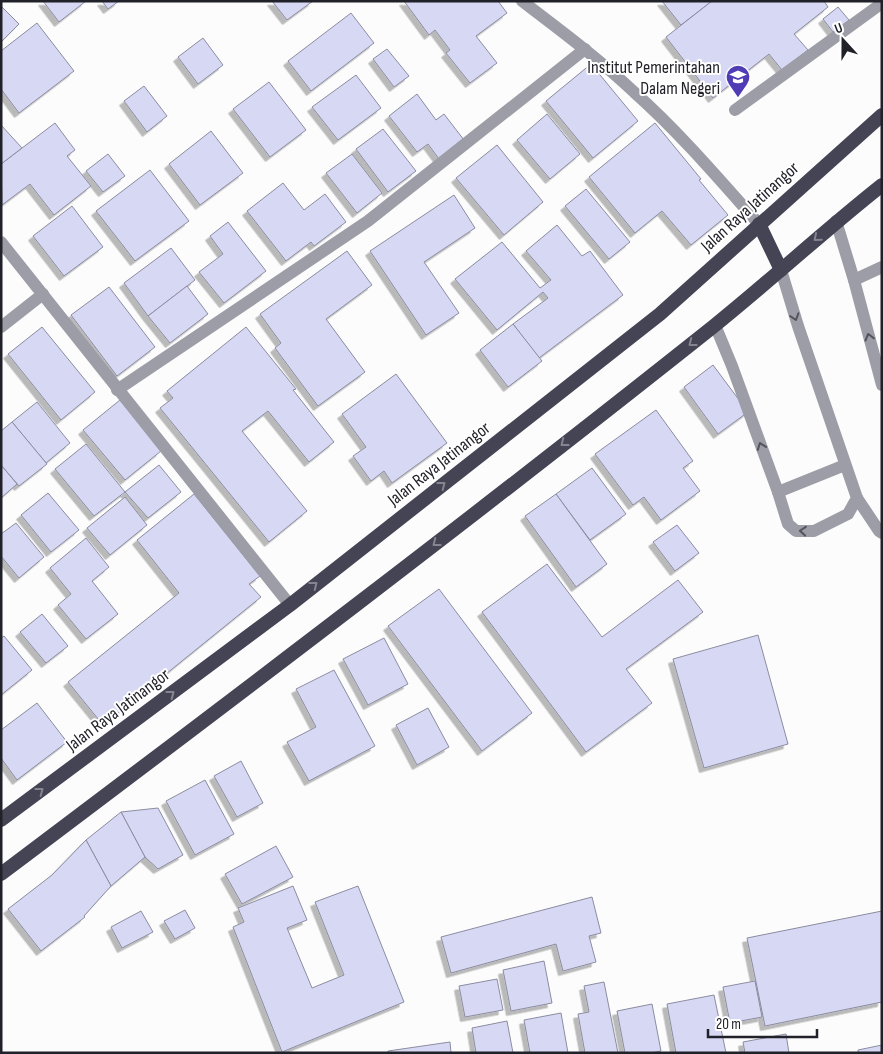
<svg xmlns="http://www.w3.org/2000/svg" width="883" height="1054" font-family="'Sofia Sans Condensed',sans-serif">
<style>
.building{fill:#d7d8f4;stroke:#8b8ca0;filter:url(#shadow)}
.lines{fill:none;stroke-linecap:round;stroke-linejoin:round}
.service{stroke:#9d9da7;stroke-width:12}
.minor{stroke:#9d9da7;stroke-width:12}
.trunk{stroke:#444454;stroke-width:14}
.oneway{stroke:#858590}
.oneway2{stroke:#53535b}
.labels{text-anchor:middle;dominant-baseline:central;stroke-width:4;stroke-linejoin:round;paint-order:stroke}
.poi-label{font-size:18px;fill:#212129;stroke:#fff;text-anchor:end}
.street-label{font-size:18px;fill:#212129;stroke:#fff}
</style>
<defs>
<filter id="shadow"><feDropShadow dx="-4.5" dy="4.5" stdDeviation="0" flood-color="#0004"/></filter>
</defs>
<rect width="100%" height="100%" fill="#fcfcfc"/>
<g class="building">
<path d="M43 1H86L59 22Z"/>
<path d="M102 1H119L108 9Z"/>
<path d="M272 1H313L287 20Z"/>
<path d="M404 1H498L507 13 476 36 497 63 470 83 446 53 450 50 435 30 429 35Z"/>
<path d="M662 1H712L681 25Z"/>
<path d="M712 1H824L828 7 794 34 808 50 782 70 769 54 713 98 666 37Z"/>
<path d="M1 6 19 24 1 42Z"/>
<path d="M838 7 849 20 833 32 823 19Z"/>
<path d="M351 13 374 43 311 91 288 61Z"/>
<path d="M37 23 74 71 19 113 1 89V51Z"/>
<path d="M203 38 223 65 198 84 178 57Z"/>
<path d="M387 49 409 76 394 87 373 59Z"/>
<path d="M591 64 638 121 593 158 546 101Z"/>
<path d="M356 75 381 108 338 140 312 107Z"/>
<path d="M269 82 306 130 270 157 233 109Z"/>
<path d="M144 86 167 116 147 132 124 101Z"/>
<path d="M417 94 436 120 444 114 464 140 439 159 428 144 417 152 389 116Z"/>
<path d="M547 114 580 154 550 179 517 140Z"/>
<path d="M55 123 75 150 67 156 91 186 54 215 30 184 2 205 1 164Z"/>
<path d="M655 123 701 179 699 180 728 215 691 245 662 211 635 233 589 177Z"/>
<path d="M1 125 22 148 1 164Z"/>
<path d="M383 129 416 171 388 192 356 149Z"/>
<path d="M211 131 243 173 200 205 169 164Z"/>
<path d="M497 145 543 202 504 235 456 178Z"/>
<path d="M108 154 125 176 103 192 86 171Z"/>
<path d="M352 154 382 193 357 213 326 173Z"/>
<path d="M150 170 189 221 135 261 96 211Z"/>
<path d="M283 183 304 210 325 194 346 222 314 246 311 242 286 261 247 211Z"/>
<path d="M586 189 630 242 609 259 565 206Z"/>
<path d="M454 195 475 228 424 262 459 313 426 335 370 251Z"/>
<path d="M72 206 103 247 64 276 33 236Z"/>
<path d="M228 222 266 271 224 303 199 272 223 254 210 236Z"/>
<path d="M557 225 582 256 590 251 623 295 539 358 513 324 548 298 543 292 497 330 455 279 502 242 540 288 551 280 526 251Z"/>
<path d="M171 248 195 280 148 316 124 283Z"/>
<path d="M347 251 372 285 326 319 365 372 318 406 275 348 281 343 260 314Z"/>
<path d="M187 286 208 314 170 343 148 316Z"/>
<path d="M109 287 155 347 117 376 71 315Z"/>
<path d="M513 324 542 361 508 387 480 350Z"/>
<path d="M42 327 95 392 61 420 8 354Z"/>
<path d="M246 327 296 389 293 390 334 442 309 462 268 411 242 431 307 511 269 542 160 408 173 398 167 391Z"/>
<path d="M713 365 748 412 718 434 684 387Z"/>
<path d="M396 374 447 443 392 483 384 471 371 481 353 456 366 447 342 414Z"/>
<path d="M120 400 161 451 125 480 83 430Z"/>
<path d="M37 402 70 443 46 463 12 422Z"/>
<path d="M656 410 693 461 683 468 700 491 661 520 644 497 633 505 595 454Z"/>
<path d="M12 422 47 464 19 486 1 465V431Z"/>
<path d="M86 444 125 492 94 516 55 469Z"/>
<path d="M1 465 17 484 1 498Z"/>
<path d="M159 465 181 492 148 518 125 492Z"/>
<path d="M592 468 626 514 590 540 556 494Z"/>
<path d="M48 493 79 530 51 552 21 515Z"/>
<path d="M194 494 260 576 249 584 261 597 103 725 68 682 179 593 137 540Z"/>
<path d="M556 494 607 564 576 587 525 516Z"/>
<path d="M125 497 147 525 110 555 87 528Z"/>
<path d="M16 523 44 557 19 578 1 556V534Z"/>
<path d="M677 525 699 553 675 571 653 542Z"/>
<path d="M86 538 109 567 92 581 118 614 86 639 58 605 71 594 50 568Z"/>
<path d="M547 564 602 637 678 580 703 612 626 669 652 703 586 752 482 612Z"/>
<path d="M439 589 532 713 482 751 388 626Z"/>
<path d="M42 614 68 646 46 663 20 632Z"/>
<path d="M758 635 788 744 704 768 673 659Z"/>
<path d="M4 636 32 670 1 695V638Z"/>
<path d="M384 638 408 684 368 705 343 659Z"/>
<path d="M334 670 375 746 309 781 287 742 316 727 296 689Z"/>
<path d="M37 703 67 742 17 780 1 758V730Z"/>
<path d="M428 708 449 747 417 765 396 725Z"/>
<path d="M241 761 263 803 237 817 214 776Z"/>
<path d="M205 780 234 834 195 855 166 801Z"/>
<path d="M158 808 183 855 158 869 145 857 121 812Z"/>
<path d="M121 812 145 857 111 886 86 840Z"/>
<path d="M86 840 111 886 84 916 85 917 41 951 8 909 52 875Z"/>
<path d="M276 846 293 877 242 904 225 874Z"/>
<path d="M293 886 307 920 287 928 312 988 344 975 315 902 358 886 404 1002 282 1052 233 927 244 922 238 908Z"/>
<path d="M592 897 601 933 589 936 596 962 563 971 556 944 451 973 441 937Z"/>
<path d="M185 910 195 928 175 939 164 921Z"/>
<path d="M141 911 153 932 122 948 111 927Z"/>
<path d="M882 911V1002L765 1026 747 938Z"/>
<path d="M544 961 552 1003 511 1011 503 970Z"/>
<path d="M497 979 503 1010 465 1017 459 986Z"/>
<path d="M755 981 762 1017 730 1023 723 987Z"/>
<path d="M604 982 618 1053H585L578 1014 589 1012 584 986Z"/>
<path d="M714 995 726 1053H676L667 1004Z"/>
<path d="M652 1004 661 1051 651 1053H625L617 1011Z"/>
<path d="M561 1013 568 1053H530L524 1020Z"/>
<path d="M507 1021 513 1053H476L472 1028Z"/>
<path d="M786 1034 789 1053H745L743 1042Z"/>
<path d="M450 1042 451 1053H388V1051Z"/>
<path d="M882 1045V1053H858V1050Z"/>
</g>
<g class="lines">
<g class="service">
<path d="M735 110 878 6 882 5"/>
<path d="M836 221 854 280 882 385"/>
<path d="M854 280 882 267"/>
<path d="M715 325 732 366 778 492 788 524 796 531H814L848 514 857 498 798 326 781 270"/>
<path d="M778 492 845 465"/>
<path d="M857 498 879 531 882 533"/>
</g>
<g class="minor">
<path d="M522 1C560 30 599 59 634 92 679 132 719 179 759 224"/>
<path d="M1 242 290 605"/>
<path d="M1 327 43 294"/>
<path d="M117 390 368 221 585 49"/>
</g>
<g class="trunk">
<path d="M759 224 781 270"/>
<path d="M1 820 290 605 660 314 882 115"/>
<path d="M1 874C240 694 479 513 714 326 771 280 824 231 882 185"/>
</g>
</g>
<defs><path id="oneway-chevron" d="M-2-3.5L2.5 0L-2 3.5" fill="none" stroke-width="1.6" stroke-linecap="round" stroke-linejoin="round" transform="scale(1.25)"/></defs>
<g class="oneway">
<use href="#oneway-chevron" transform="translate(817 238) rotate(139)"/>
<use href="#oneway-chevron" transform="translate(692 343) rotate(142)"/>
<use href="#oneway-chevron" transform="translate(564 443) rotate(142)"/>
<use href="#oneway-chevron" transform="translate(442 485) rotate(-38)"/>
<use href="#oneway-chevron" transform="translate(436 543) rotate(142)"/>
<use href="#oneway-chevron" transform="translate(314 585) rotate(-38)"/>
<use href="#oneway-chevron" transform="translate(171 694) rotate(-37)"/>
<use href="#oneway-chevron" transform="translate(40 791) rotate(-37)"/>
</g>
<g class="oneway2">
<use href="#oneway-chevron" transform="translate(795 317) rotate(72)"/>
<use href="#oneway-chevron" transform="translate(869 337) rotate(-105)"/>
<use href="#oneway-chevron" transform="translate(761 446) rotate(-110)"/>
<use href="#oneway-chevron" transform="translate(803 531) rotate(-175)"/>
</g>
<defs>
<symbol id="university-pin" viewBox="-11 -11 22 30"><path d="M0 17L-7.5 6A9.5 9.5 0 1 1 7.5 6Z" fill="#503db5" stroke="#fff"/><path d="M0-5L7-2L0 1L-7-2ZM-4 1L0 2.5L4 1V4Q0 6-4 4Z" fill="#fff"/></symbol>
</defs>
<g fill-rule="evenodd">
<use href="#university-pin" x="724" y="63" width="28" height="38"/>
</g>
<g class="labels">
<g class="poi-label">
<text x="720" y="67">Institut Pemerintahan<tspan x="720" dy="21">Dalam Negeri</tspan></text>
</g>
<g class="street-label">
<text transform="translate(750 207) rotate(-42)">Jalan Raya Jatinangor</text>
<text transform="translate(439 464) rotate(-38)">Jalan Raya Jatinangor</text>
<text transform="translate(118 710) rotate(-37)">Jalan Raya Jatinangor</text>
</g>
</g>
<rect width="883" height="1054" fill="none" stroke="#212129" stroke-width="5"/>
<g transform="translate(843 40) rotate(339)" stroke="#ffffff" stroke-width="4" paint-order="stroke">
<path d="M0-4L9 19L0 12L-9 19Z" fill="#212129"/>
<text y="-8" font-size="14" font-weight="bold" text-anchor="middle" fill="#212129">U</text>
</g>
<path d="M708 1029v8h109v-8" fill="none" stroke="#212129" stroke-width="2.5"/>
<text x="716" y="1029" font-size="15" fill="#212129" stroke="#ffffff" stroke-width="4" paint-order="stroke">20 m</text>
</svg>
